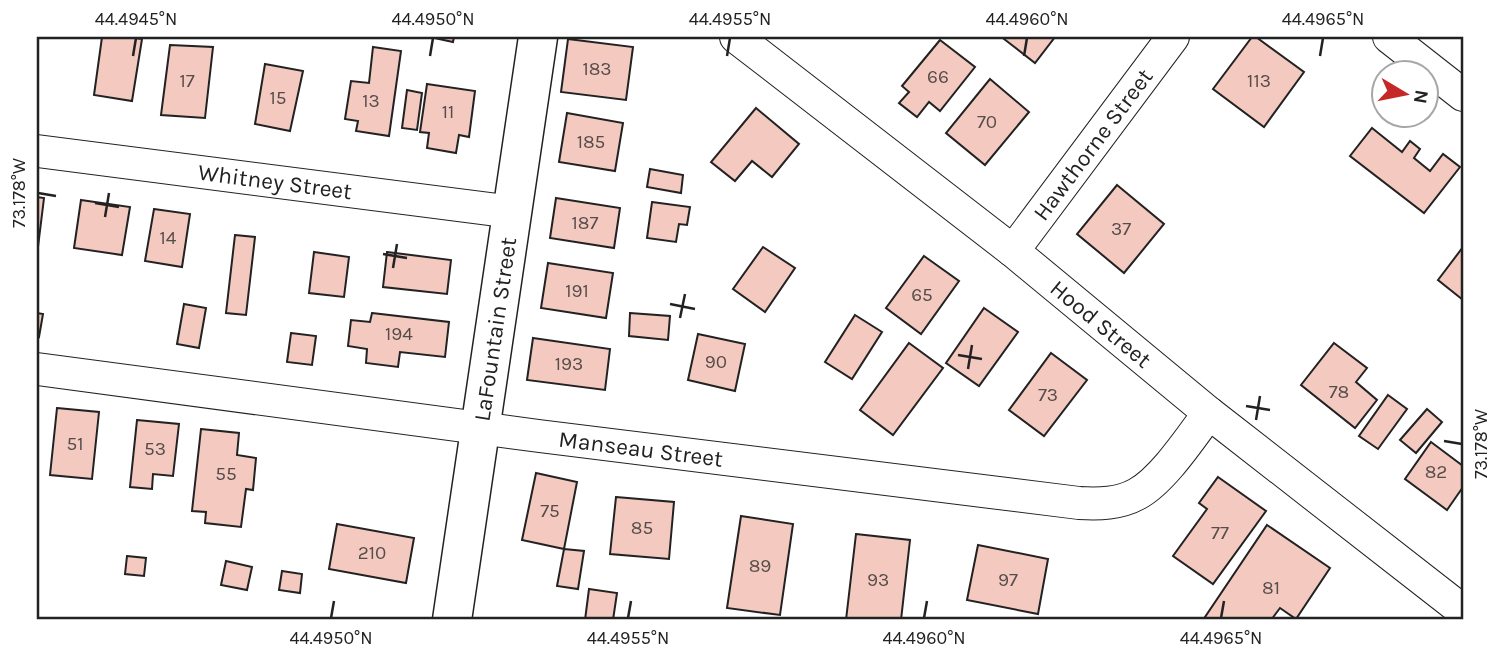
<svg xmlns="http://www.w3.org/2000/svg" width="1500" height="657" font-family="Karla,sans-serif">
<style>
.building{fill:#f3c9c0;stroke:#222;stroke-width:2}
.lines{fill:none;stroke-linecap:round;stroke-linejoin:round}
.street-casing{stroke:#222;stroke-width:34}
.secondary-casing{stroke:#222;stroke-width:41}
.street{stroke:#fff;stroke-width:32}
.secondary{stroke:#fff;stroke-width:38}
.ticks{fill:none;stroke:#222;stroke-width:2.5}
.labels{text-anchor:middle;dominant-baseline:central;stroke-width:5;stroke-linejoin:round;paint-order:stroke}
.number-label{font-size:19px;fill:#564c4a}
.street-label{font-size:23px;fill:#222;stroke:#fff}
.neatline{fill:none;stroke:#222;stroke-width:2.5}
.ticks-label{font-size:18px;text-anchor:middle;fill:#222}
</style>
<rect width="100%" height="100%" fill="#fff"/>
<g class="building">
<path d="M102 37H127L142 39 132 101 94 95Z"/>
<path d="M435 37H454L453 42 434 38Z"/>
<path d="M1006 37H1055L1035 63 1004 39Z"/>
<path d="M1252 37H1256L1304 72 1264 127 1213 89Z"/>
<path d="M568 39 633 47 626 100 561 92Z"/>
<path d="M940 40 975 67 940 111 929 102 917 117 899 103 909 92 902 86Z"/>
<path d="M170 45 213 47 205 118 161 115Z"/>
<path d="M373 47 401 51 389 136 356 131 358 121 345 119 351 81 369 83Z"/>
<path d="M265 64 303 71 290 131 255 124Z"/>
<path d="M990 79 1029 112 985 165 946 133Z"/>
<path d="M427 84 475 91 469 137 459 135 456 153 427 148 429 133 420 132Z"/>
<path d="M407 90 422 93 417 130 402 128Z"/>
<path d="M756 108 799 144 772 177 752 161 735 181 711 162Z"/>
<path d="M567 113 623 123 615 171 559 162Z"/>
<path d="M1372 128 1402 152 1410 141 1420 149 1414 158 1430 171 1443 154 1460 167 1424 213 1350 156Z"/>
<path d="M650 169 683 175 681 193 647 187Z"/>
<path d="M1117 185 1164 224 1124 273 1077 234Z"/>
<path d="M37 197 44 198 37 255Z"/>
<path d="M556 198 620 208 614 248 550 238Z"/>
<path d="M81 200 130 207 122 255 74 248Z"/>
<path d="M652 202 690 207 687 225 679 224 676 242 647 238Z"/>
<path d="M154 209 190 214 182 267 145 261Z"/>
<path d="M235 235 255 237 246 315 226 313Z"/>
<path d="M763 247 795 268 765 312 733 289Z"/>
<path d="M1463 247V300L1438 280Z"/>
<path d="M314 252 349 257 344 297 309 293Z"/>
<path d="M387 252 451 260 447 294 383 287Z"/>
<path d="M924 256 959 281 921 334 886 308Z"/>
<path d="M548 263 613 273 606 318 541 308Z"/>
<path d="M184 304 206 308 199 348 177 344Z"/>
<path d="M984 308 1018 332 979 386 946 363Z"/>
<path d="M37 313 43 314 39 337 37 336Z"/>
<path d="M372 313 449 322 445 357 400 352 398 367 366 363 367 349 348 346 351 320 370 322Z"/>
<path d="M630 313 670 316 668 340 629 336Z"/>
<path d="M855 315 882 332 852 379 825 362Z"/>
<path d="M291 333 316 336 312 365 287 362Z"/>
<path d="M698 334 745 344 735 391 688 380Z"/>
<path d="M533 338 610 349 605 390 527 380Z"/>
<path d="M909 343 943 368 893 435 860 410Z"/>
<path d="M1334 343 1367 368 1356 382 1377 400 1355 428 1301 385Z"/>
<path d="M1051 353 1087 380 1044 436 1009 410Z"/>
<path d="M1388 395 1407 409 1378 449 1359 436Z"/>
<path d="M57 408 99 412 92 479 50 475Z"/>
<path d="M1427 409 1442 422 1416 453 1400 440Z"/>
<path d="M137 420 179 424 173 476 153 474 152 489 130 487Z"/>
<path d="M201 429 239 433 237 455 256 458 253 490 246 489 241 527 205 523 206 512 192 511Z"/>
<path d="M1431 442 1463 466V487L1447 510 1405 479Z"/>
<path d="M536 473 577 482 564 549 522 540Z"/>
<path d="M1218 477 1266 511 1213 584 1173 556 1207 509 1199 503Z"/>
<path d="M616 497 674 502 669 559 610 554Z"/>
<path d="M741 516 793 524 780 615 727 608Z"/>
<path d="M337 524 414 538 406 583 329 569Z"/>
<path d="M1267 525 1330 568 1296 619 1280 608 1271 620H1203Z"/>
<path d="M856 534 910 540 901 620H846Z"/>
<path d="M978 545 1048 559 1038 614 967 600Z"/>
<path d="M564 549 584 551 578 589 557 586Z"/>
<path d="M127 556 146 558 144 576 125 574Z"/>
<path d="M226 561 252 567 247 590 221 585Z"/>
<path d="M282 571 302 574 300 593 279 590Z"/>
<path d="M589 589 617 593 613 620H585Z"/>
</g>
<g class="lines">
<defs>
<g id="street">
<path id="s1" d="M736 37 1013 251 1209 413 1463 611"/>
<path d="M1389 37 1463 95"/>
<path id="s2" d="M37 151 512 212"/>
<path id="s3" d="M1013 251 1173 37"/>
<path id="s4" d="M37 369 539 436 1079 503C1099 504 1119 504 1137 494 1163 480 1191 437 1209 413"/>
</g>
<g id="secondary">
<path id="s5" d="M452 620 538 37"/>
</g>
</defs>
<use href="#street" class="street-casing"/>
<use href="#secondary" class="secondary-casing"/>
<use href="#street" class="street"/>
<use href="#secondary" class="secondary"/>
</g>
<path class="ticks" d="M133 56 136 38M430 56 433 38M727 56 730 38M1024 56 1027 38M1320 56 1323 38M38 193 56 196M95 203 119 207M105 217 109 193M383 254 407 258M393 268 397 244M670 304 695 309M680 318 685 294M958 355 982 359M968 369 972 345M1246 406 1270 410M1256 420 1260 396M1444 441 1462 444M331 618 334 601M628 618 631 601M924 618 927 601M1221 618 1224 601"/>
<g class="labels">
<g class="number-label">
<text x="597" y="69">183</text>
<text x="938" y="77">66</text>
<text x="187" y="81">17</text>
<text x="1259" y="81">113</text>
<text x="278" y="98">15</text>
<text x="371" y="101">13</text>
<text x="448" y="112">11</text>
<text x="987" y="122">70</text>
<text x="591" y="142">185</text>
<text x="585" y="223">187</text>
<text x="1121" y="229">37</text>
<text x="168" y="238">14</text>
<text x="577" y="291">191</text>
<text x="922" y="295">65</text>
<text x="399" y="334">194</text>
<text x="716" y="362">90</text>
<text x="569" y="364">193</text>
<text x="1339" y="392">78</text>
<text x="1048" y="395">73</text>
<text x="75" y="444">51</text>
<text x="155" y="449">53</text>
<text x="1436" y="472">82</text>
<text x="226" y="474">55</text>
<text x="550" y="511">75</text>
<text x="642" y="528">85</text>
<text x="1220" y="533">77</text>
<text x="372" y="553">210</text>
<text x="760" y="566">89</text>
<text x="878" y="580">93</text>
<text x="1008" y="580">97</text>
<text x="1271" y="588">81</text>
</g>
<g class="street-label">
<text stroke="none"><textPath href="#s3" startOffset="133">Hawthorne Street</textPath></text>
<text stroke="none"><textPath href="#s2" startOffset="240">Whitney Street</textPath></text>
<text stroke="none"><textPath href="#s1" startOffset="464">Hood Street</textPath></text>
<text stroke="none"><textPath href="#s5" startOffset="294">LaFountain Street</textPath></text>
<text stroke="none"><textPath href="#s4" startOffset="609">Manseau Street</textPath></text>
</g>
</g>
<rect width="1500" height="657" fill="none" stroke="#ffffff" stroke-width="77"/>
<g transform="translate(1405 94) rotate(100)"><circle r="33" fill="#ffffff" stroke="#a7a7a7" stroke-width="2"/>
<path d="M0-5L12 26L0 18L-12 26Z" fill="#c62828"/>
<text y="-10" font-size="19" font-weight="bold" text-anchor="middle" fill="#222222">N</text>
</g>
<rect x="38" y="38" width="1424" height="580" class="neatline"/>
<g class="ticks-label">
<text x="136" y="25">44.4945°N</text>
<text x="433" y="25">44.4950°N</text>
<text x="730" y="25">44.4955°N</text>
<text x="1027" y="25">44.4960°N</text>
<text x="1323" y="25">44.4965°N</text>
<text transform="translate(19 193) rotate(-90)" y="6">73.178°W</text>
<text transform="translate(1481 444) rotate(-90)" y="6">73.178°W</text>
<text x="331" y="644">44.4950°N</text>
<text x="628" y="644">44.4955°N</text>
<text x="924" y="644">44.4960°N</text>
<text x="1221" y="644">44.4965°N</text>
</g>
</svg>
